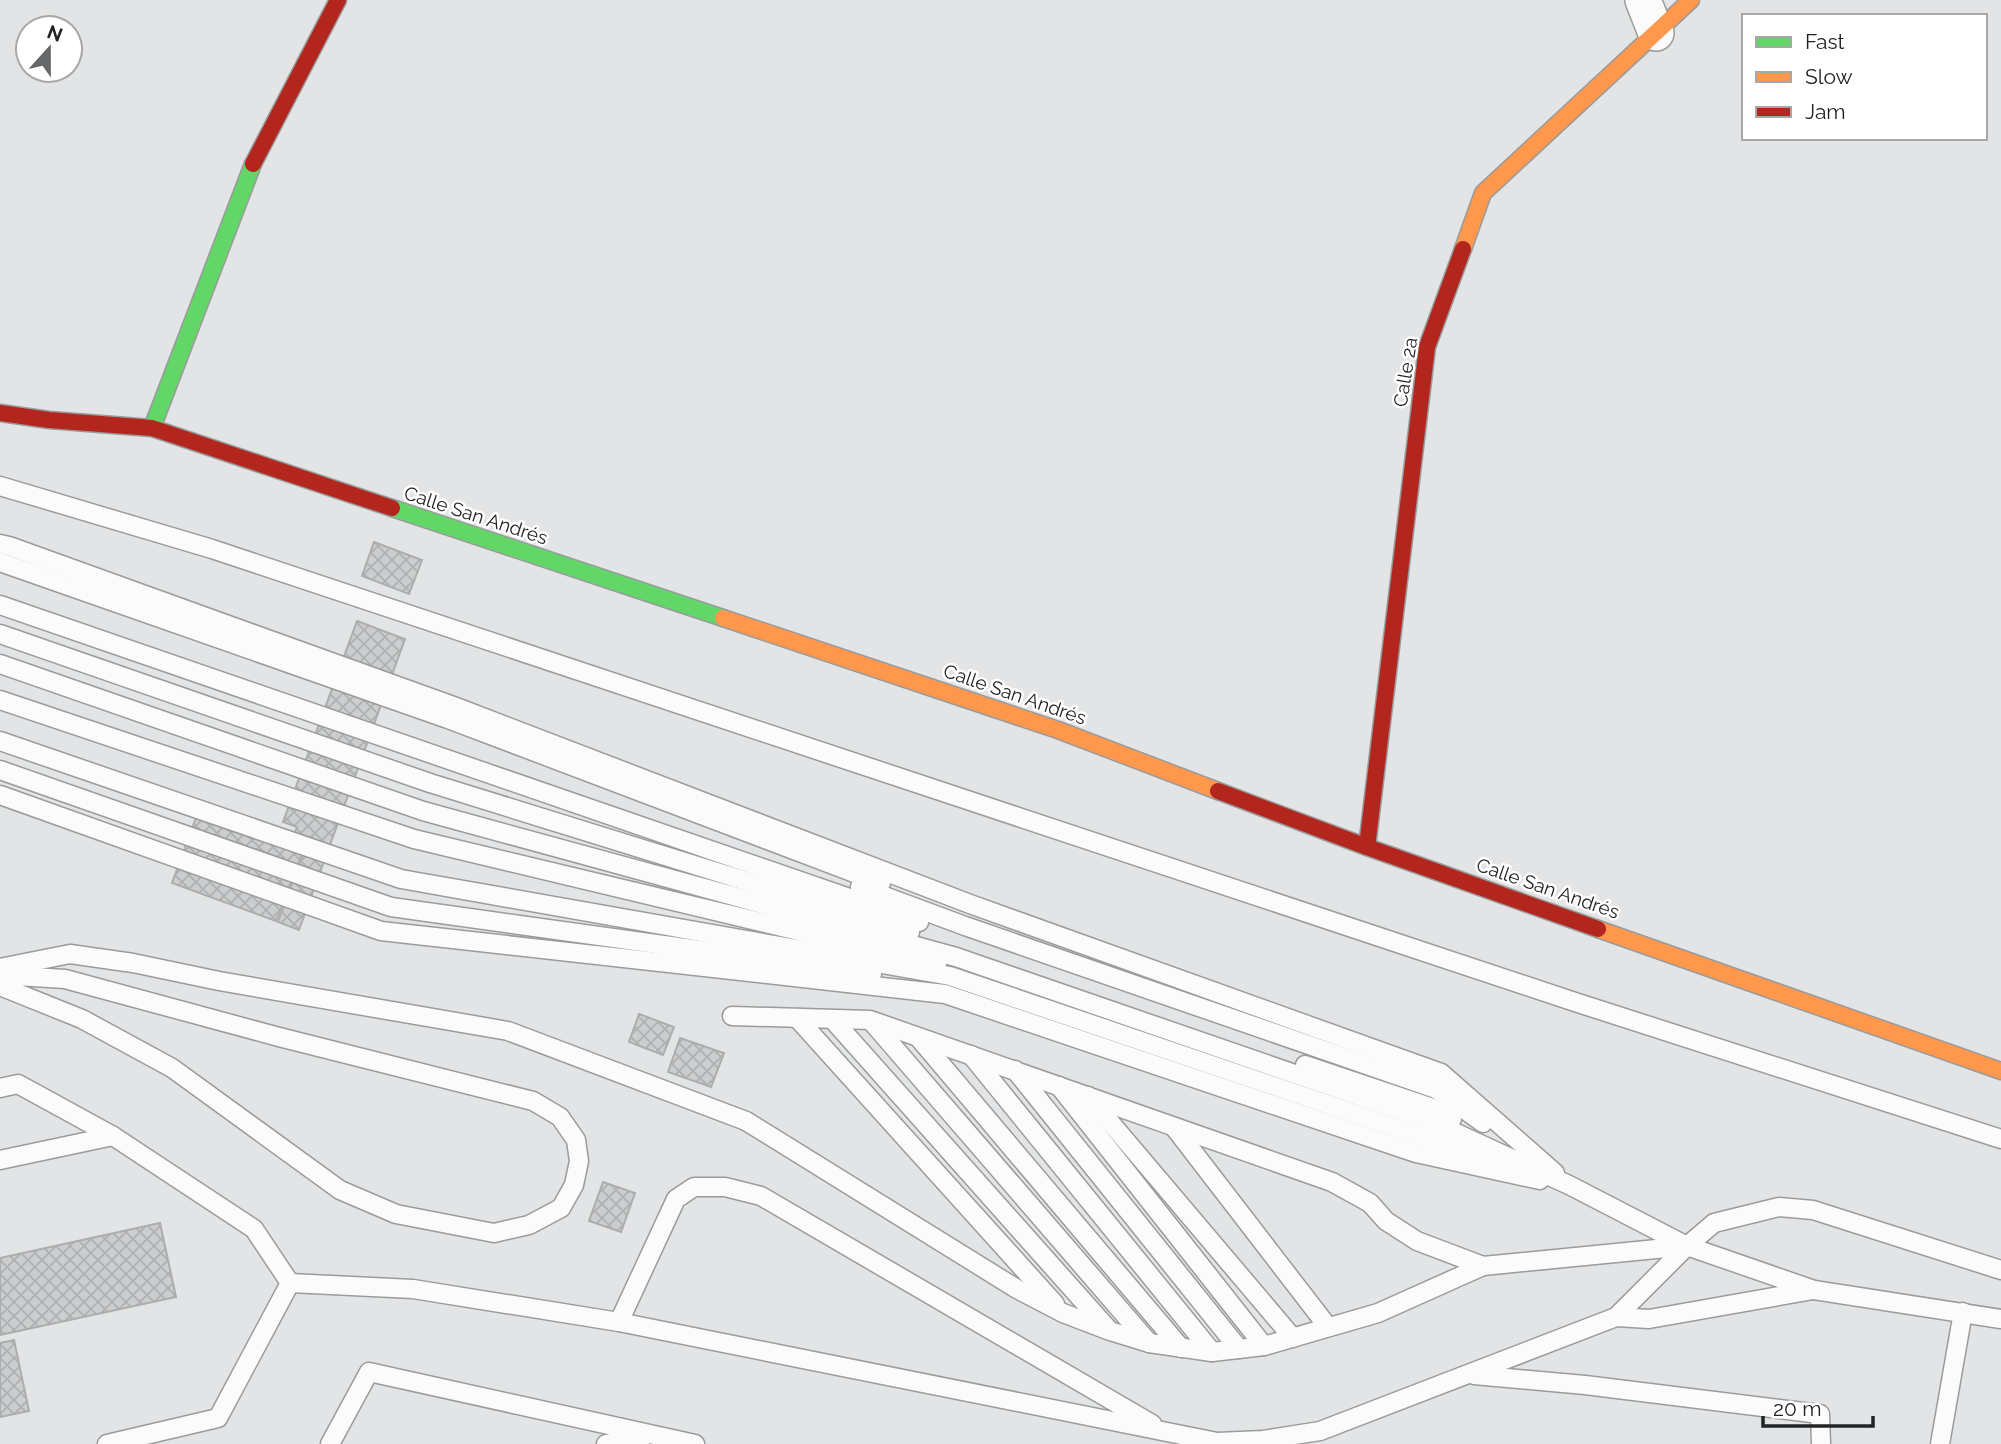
<svg xmlns="http://www.w3.org/2000/svg" width="2001" height="1444" font-family="Raleway,sans-serif">
<style>
.building{fill:url(#building-cross-hatch);stroke:#acadae;stroke-width:2}
.lines{fill:none;stroke-linecap:round;stroke-linejoin:round}
.lane-casing{stroke:#999b9c;stroke-width:21}
.street-casing{stroke:#999b9c;stroke-width:38}
.fast-casing{stroke:#999b9c;stroke-width:19}
.slow-casing{stroke:#999b9c;stroke-width:19}
.jam-casing{stroke:#999b9c;stroke-width:19}
.lane{stroke:#fbfbfb;stroke-width:18}
.street{stroke:#fbfbfb;stroke-width:35}
.fast{stroke:#63d668;stroke-width:16}
.slow{stroke:#ff974d;stroke-width:16}
.jam{stroke:#b3261e;stroke-width:16}
.labels{text-anchor:middle;dominant-baseline:central;stroke-width:5;stroke-linejoin:round;paint-order:stroke}
.street-label{font-size:19px;fill:#212324;stroke:#fff}
</style>
<defs>
<pattern id="building-cross-hatch" width="8" height="8" patternUnits="userSpaceOnUse" patternTransform="scale(1.75)"><rect width="8" height="8" fill="#cbcdce"/><path d="M0 0l8 8M0 8l8-8" fill="none" stroke="#aeb0b1"/></pattern>
</defs>
<rect width="100%" height="100%" fill="#e2e4e6"/>
<g class="building">
<path d="M374 542 422 560 409 594 362 576Z"/>
<path d="M357 621 405 639 299 930 278 922 306 845 292 840 297 827 283 822Z"/>
<path d="M200 807 305 846 276 921 172 883Z"/>
<path d="M639 1014 674 1027 663 1055 629 1042Z"/>
<path d="M680 1038 724 1053 711 1087 668 1072Z"/>
<path d="M603 1182 635 1193 621 1232 589 1221Z"/>
<path d="M160 1223 176 1297 0 1335V1258Z"/>
<path d="M14 1340 29 1411 0 1417V1343Z"/>
</g>
<g class="lines">
<defs>
<g id="lane">
<path d="M0 486 212 549 1578 1003 2001 1139"/>
<path d="M0 544 9 546 456 707 970 904 1441 1073 1555 1173"/>
<path d="M0 562 448 719 881 883"/>
<path d="M0 605 919 922"/>
<path d="M0 634 430 783 910 932"/>
<path d="M0 664 423 811 956 957 1428 1120 1571 1186 1687 1246 1814 1290 2001 1319"/>
<path d="M0 700 414 839 937 964"/>
<path d="M0 741 401 879 950 976 1494 1161"/>
<path d="M0 770 391 907 872 974"/>
<path d="M0 795 381 931 945 994 1416 1153 1540 1180"/>
<path d="M860 887 965 926 1436 1089 1483 1123"/>
<path d="M0 968 70 954 133 963 219 981 508 1031 746 1121 1017 1289 1063 1313 1110 1331 1149 1343 1212 1352 1264 1346 1378 1313 1483 1266 1687 1246"/>
<path d="M0 975 65 979 279 1037 533 1101 560 1117 576 1140 579 1161 574 1185 561 1208 529 1225 494 1233 396 1214 340 1190 172 1068 82 1019 0 986"/>
<path d="M732 1016 870 1020 1332 1182 1370 1203 1386 1221 1417 1241 1483 1266"/>
<path d="M797 1018 1055 1304"/>
<path d="M833 1020 1108 1329"/>
<path d="M872 1022 1149 1343"/>
<path d="M918 1037 1181 1348"/>
<path d="M971 1055 1212 1352"/>
<path d="M1305 1065 1430 1107 1452 1119"/>
<path d="M1015 1070 1239 1349"/>
<path d="M1059 1086 1264 1346"/>
<path d="M0 1088 18 1084 113 1136 254 1229 290 1283 218 1418 107 1444"/>
<path d="M1088 1096 1293 1338"/>
<path d="M1174 1127 1328 1327"/>
<path d="M0 1160 113 1136"/>
<path d="M290 1283 413 1289 619 1322 1217 1442 1263 1440 1320 1431 1616 1317 1687 1246 1714 1223 1779 1207 1813 1210 2001 1270"/>
<path d="M1616 1317 1649 1319 1813 1290"/>
<path d="M619 1322 676 1199 694 1187H725L761 1196 1152 1424"/>
<path d="M1474 1375 1585 1385 1820 1414 1821 1444"/>
<path d="M330 1444 369 1372 695 1444"/>
<path d="M606 1444 644 1436"/>
<path d="M1940 1444 1963 1312"/>
</g>
<path id="street" d="M1643 0 1656 33"/>
<g id="fast">
<path d="M152 428 253 164"/>
<path d="M392 508 723 618"/>
</g>
<g id="slow">
<path d="M1463 249 1483 193 1691 0"/>
<path d="M723 618 1058 730 1218 791"/>
<path d="M1598 929 2001 1071"/>
</g>
<g id="jam">
<path d="M253 164 338 0"/>
<path d="M0 413 49 420 152 428 392 508"/>
<path d="M1218 791 1367 847 1598 929"/>
<path d="M1367 847 1427 347 1463 249"/>
</g>
</defs>
<use href="#lane" class="lane-casing"/>
<use href="#street" class="street-casing"/>
<use href="#fast" class="fast-casing"/>
<use href="#slow" class="slow-casing"/>
<use href="#jam" class="jam-casing"/>
<use href="#lane" class="lane"/>
<use href="#street" class="street"/>
<use href="#fast" class="fast"/>
<use href="#slow" class="slow"/>
<use href="#jam" class="jam"/>
</g>
<g class="labels">
<g class="street-label">
<text transform="translate(1405 372) rotate(-81)">Calle 2a</text>
<text transform="translate(476 515) rotate(18)">Calle San Andrés</text>
<text transform="translate(1015 694) rotate(19)">Calle San Andrés</text>
<text transform="translate(1548 888) rotate(19)">Calle San Andrés</text>
</g>
</g>
<rect x="1742" y="14" width="245" height="126" fill="#ffffff" stroke="#a6a7a7" stroke-width="2"/>
<rect x="1756" y="37" width="35" height="10" fill="#63d668" stroke="#a6a7a7" stroke-width="2"/>
<text x="1805" y="49" font-size="21" fill="#212324">Fast</text>
<rect x="1756" y="72" width="35" height="10" fill="#ff974d" stroke="#a6a7a7" stroke-width="2"/>
<text x="1805" y="84" font-size="21" fill="#212324">Slow</text>
<rect x="1756" y="107" width="35" height="10" fill="#b3261e" stroke="#a6a7a7" stroke-width="2"/>
<text x="1805" y="119" font-size="21" fill="#212324">Jam</text>
<g transform="translate(49 49) rotate(21)"><circle r="33" fill="#ffffff" stroke="#a6a7a7" stroke-width="2"/>
<path d="M0-5L12 26L0 18L-12 26Z" fill="#656768"/>
<text y="-10" font-size="19" font-weight="bold" text-anchor="middle" fill="#212324">N</text>
</g>
<path d="M1763 1416v10h110v-10" fill="none" stroke="#212324" stroke-width="3.5"/>
<text x="1773" y="1416" font-size="21" fill="#212324" stroke="#ffffff" stroke-width="5" paint-order="stroke">20 m</text>
</svg>
